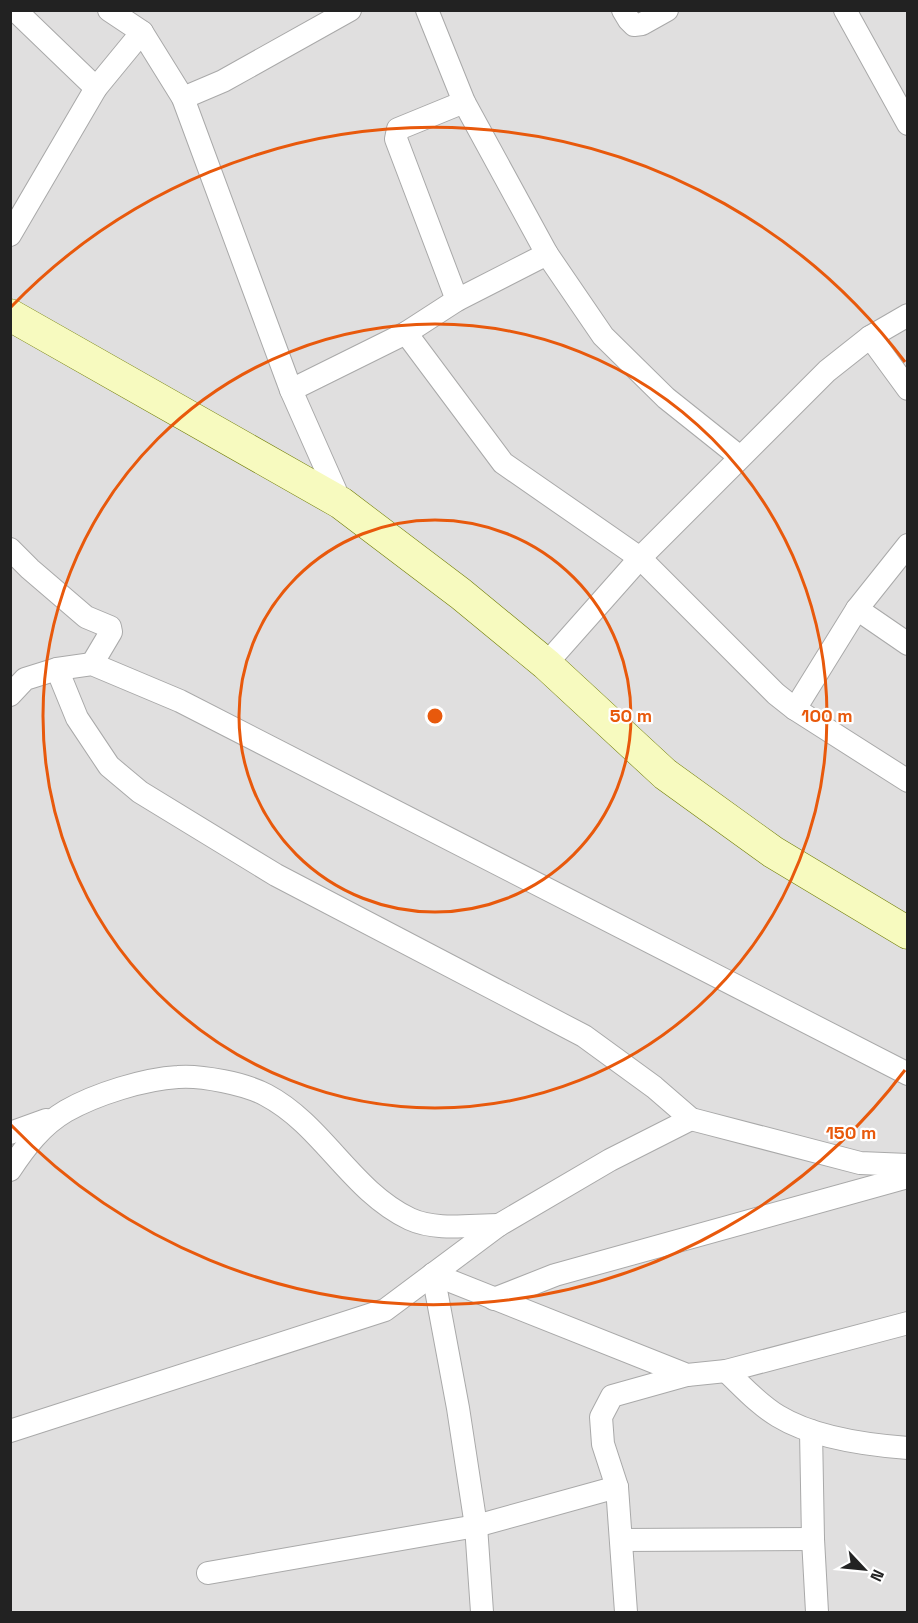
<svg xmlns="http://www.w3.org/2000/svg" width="918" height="1623" font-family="'Space Grotesk',sans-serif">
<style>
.residential{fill:#e0dfdf}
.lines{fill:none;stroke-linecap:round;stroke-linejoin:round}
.minor-casing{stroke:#a9a9a9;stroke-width:24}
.secondary-casing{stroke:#707d05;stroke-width:33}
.minor{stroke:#fff;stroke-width:22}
.secondary{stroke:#f7fabf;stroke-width:32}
.ring{fill:none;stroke:#e8590c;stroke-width:3}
.centre{fill:#e8590c;stroke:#fff;stroke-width:3}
.ring-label{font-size:18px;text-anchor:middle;font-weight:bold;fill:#e8590c;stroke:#fff;stroke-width:4.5;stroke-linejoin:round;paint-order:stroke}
</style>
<rect width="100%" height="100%" fill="#f2efe9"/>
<rect class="residential" x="11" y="11" width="896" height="1601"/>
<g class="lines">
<defs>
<g id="minor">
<path d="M15 10 96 88"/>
<path d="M109 10 142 32 183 98 291 390 341 503"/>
<path d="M427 10 464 102 547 254 603 336 666 398 740 457"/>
<path d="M623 10 629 20 634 25 642 24 667 10"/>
<path d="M845 10 908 124"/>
<path d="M183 98 223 81 350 10"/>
<path d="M10 235 96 88 142 32"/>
<path d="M457 300 396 139 398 129 464 102"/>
<path d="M406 333 503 463 640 558 776 694 795 709 908 781"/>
<path d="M870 337 908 389"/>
<path d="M291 390 406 333 457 300 547 254"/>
<path d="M10 549 30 569 86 617 110 627 111 632 92 664"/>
<path d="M857 609 908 644"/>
<path d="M546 664 640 558 827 371 870 337 908 315"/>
<path d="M57 669 77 718 109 766 140 792 276 875 584 1036 654 1087 691 1119 860 1163 908 1165"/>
<path d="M10 695 25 679 57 669 92 664 180 701 908 1074"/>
<path d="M795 709 857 609 908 545"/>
<path d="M10 1133 46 1120"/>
<path d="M10 1170C25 1147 42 1125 66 1111 96 1094 144 1079 178 1077 201 1075 246 1084 266 1095 323 1125 351 1191 410 1219 436 1231 470 1225 499 1225"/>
<path d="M433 1274 687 1375 726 1371 908 1323"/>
<path d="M433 1274 458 1408 476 1526 482 1612"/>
<path d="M494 1299 555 1275 908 1177"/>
<path d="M726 1371C743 1387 758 1404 778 1416 814 1438 867 1445 908 1448"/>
<path d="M10 1431 385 1310 499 1225 610 1160 691 1119"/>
<path d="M811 1431 813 1539 817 1612"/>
<path d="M621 1540 813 1539"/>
<path d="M208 1573 476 1526 617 1487"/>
<path d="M626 1612 617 1487 603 1444 601 1417 612 1396 687 1375"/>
</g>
<path id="secondary" d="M10 315 341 503 461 594 546 664 665 774 773 852 908 933"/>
</defs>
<use href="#minor" class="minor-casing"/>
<use href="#secondary" class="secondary-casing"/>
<use href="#minor" class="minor"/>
<use href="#secondary" class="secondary"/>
</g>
<g class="ring">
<circle cx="435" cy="716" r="196"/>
<circle cx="435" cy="716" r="392"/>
<path d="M905 1070A589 589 0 0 1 11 1125M11 307A589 589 0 0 1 905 362"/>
</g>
<circle cx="435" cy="716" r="9" class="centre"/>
<g class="ring-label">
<text x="631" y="722">50 m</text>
<text x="827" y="722">100 m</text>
<text x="851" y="1139">150 m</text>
</g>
<rect width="918" height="1623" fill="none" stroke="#222222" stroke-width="24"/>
<g transform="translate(864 1569) rotate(116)" stroke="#ffffff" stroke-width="4.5" paint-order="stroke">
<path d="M0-4.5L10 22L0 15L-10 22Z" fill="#222222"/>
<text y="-9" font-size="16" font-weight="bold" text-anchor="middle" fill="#222222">N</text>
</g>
</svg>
